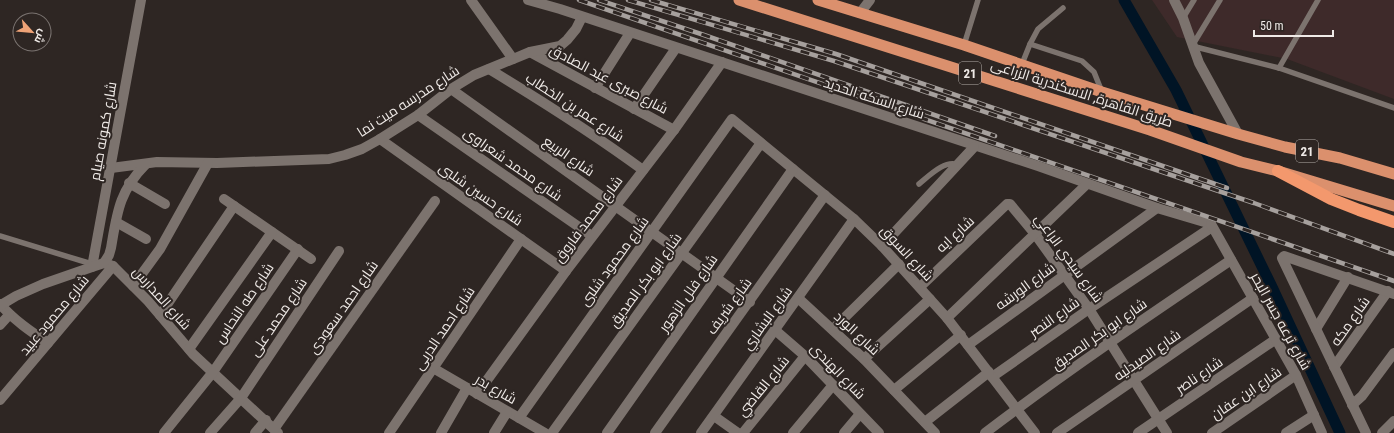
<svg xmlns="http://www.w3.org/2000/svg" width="1394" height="433" font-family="'Roboto Condensed',Cairo,sans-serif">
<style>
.industrial{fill:#3e2a2a}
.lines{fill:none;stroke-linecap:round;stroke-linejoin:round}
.canal{stroke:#001425;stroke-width:11}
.service{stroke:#7c736e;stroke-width:5.5}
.minor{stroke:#7c736e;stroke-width:10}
.tertiary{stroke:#7c736e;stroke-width:10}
.trunk{stroke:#db906d;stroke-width:11}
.motorway{stroke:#f3986d;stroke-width:12}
.rail-casing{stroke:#a6a09d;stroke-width:4.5}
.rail{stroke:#2e2623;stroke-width:3;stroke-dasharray:9;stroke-linecap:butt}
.labels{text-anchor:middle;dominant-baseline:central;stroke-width:4;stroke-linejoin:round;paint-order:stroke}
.shield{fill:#2e2623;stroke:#b5afac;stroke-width:1}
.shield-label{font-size:13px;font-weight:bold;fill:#efeae7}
.street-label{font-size:14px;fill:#efeae7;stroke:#2e2623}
</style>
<rect width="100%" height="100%" fill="#2e2623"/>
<path class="industrial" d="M1152 0H1394V99L1287 59 1177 37Z"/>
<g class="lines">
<path class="canal" d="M1124 0 1176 90 1272 287 1340 433"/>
<g class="service">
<path d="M1220 0 1192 46 1279 68 1394 108"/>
<path d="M1183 18 1194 0"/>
<path d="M1030 44 1082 61 1094 72 1102 92"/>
<path d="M964 45 978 0"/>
<path d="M1022 64 1030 44 1038 29 1063 8"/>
<path d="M1279 68 1318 0"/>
<path d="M919 184C928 177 945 159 958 165"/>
<path d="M0 236 92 264"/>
</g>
<g class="minor">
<path d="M471 0 513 59"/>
<path d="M528 0 560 9 1038 166 1157 208 1211 224"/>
<path d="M1174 0 1183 18 1199 63 1238 134"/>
<path d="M860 13 870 0"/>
<path d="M530 52 674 130"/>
<path d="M489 69C542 101 594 134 643 170"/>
<path d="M595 88 630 33"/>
<path d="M451 89 750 302"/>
<path d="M634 109 676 48"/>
<path d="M418 115 592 236"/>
<path d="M380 139 566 271"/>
<path d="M111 168 157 162 217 163 329 159 345 155 362 149 380 139 418 115 451 89 474 75 530 52 560 46 567 40 576 29 582 17"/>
<path d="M129 183 165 204"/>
<path d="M224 199 311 259"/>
<path d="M116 222 146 239"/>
<path d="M882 246 974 147"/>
<path d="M104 263 109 255 111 248C117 213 119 191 146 164"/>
<path d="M92 267 141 0"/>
<path d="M133 286 160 249 208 163"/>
<path d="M920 287 1007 204H1010L1035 234 1089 309 1167 433"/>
<path d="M798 298 864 359 935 433"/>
<path d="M0 304C14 320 30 331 48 343"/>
<path d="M1 305 16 296 43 284 92 267 104 263 113 266 148 301 193 354 278 433"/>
<path d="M160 315 234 206"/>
<path d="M947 318 1087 184"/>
<path d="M0 325 9 315"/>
<path d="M833 329 899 264"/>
<path d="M1316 329 1348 277"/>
<path d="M775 330 805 356 879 433"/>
<path d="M968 345 1157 208"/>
<path d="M189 349 272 232"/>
<path d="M864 359 930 299"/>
<path d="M1334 367 1388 291"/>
<path d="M433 368 545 433"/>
<path d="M992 377 1089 309 1212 227"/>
<path d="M894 390 961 335"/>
<path d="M477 394 566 271 674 130 722 62"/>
<path d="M0 400 113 266"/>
<path d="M1352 405 1362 396 1394 353"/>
<path d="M714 416 738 433"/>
<path d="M519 418 732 119 854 219 882 246 947 318 1035 433"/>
<path d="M925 422 989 372"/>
<path d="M274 429 435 201"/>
<path d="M164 433 213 372 298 249"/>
<path d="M210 433 241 398 339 251"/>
<path d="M255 433 266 420"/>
<path d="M389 433 521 239"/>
<path d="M441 433 467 388"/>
<path d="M494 433 507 412"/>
<path d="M552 433 761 143"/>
<path d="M607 433 793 169"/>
<path d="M655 433 825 195"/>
<path d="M701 433 854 219"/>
<path d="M743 433 805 356"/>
<path d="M793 433 833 385"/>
<path d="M844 433 860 414"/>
<path d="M985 433C1065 372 1148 316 1231 260"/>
<path d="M1057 433 1253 298"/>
<path d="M1138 433 1276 339"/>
<path d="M1212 433 1296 375"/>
<path d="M1286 433 1314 415"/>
<path d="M1366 433 1282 258 1284 256 1394 294"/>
<path d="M1382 433 1394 421"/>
</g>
<path class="tertiary" d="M1211 224 1296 375 1322 433"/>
<g class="trunk">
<path d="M739 0 1150 130 1241 162 1278 171 1394 206"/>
<path d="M818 0 964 45 1102 92 1238 134 1285 147 1340 158 1394 174"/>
</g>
<path class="motorway" d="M1278 171 1331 199 1359 210 1394 222"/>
<defs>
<g id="rail">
<path d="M579 0 1394 281"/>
<path d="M599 0 704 35 995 136"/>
<path d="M628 0 834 61 1254 203 1394 254"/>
<path d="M651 0 836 54 1227 188"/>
</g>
</defs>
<use href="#rail" class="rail-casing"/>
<use href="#rail" class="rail"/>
</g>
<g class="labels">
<g class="shield">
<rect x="959" y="62" width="22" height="22" rx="3"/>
<rect x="1296" y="140" width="22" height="22" rx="3"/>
</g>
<g class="shield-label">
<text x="970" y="73">21</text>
<text x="1307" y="151">21</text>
</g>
<g class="street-label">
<text transform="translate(609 79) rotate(28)">شارع صبرى عبد الصادق</text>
<text transform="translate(1082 93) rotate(18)">طريق القاهرة, الاسكندرية الزراعى</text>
<text transform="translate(874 98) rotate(18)">شارع السكه الحديد</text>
<text transform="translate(408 101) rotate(-33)">شارع مدرسه ميت نما</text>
<text transform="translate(575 107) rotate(33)">شارع عمر بن الخطاب</text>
<text transform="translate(103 131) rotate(-80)">شارع كمونه صيام</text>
<text transform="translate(569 156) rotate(35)">شارع الربيع</text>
<text transform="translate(513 164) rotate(35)">شارع محمد شعراوى</text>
<text transform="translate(481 194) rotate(35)">شارع حسين شلبى</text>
<text transform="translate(588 219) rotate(-53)">شارع محمد فاروق</text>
<text transform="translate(955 234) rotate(-43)">شارع ايه</text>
<text transform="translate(907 253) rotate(47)">شارع السوق</text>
<text transform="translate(1069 258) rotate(54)">شارع سيدي الراعي</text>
<text transform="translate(614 261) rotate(-54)">شارع محمود شلبى</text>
<text transform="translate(645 280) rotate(-54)">شارع ابو بكر الصديق</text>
<text transform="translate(1025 286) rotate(-36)">شارع الورشه</text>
<text transform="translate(688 293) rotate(-55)">شارع فلل الزهور</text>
<text transform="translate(162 298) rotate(48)">شارع المدارس</text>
<text transform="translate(244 303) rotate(-56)">شارع طه النحاس</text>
<text transform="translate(729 306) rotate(-54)">شارع شريف</text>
<text transform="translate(343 307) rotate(-55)">شارع احمد سعودى</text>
<text transform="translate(54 315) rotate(-50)">شارع محمود عبيد</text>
<text transform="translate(278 317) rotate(-56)">شارع محمد على</text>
<text transform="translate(1054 317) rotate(-35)">شارع النصر</text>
<text transform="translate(767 318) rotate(-54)">شارع البشاري</text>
<text transform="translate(1281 321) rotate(61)">شارع ترعه جسر البحر</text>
<text transform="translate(1350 321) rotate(-55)">شارع مكه</text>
<text transform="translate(444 328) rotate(-56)">شارع احمد الدربى</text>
<text transform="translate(857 333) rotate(43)">شارع الورد</text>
<text transform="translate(1099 334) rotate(-35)">شارع ابو بكر الصديق</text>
<text transform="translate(1147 355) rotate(-35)">شارع الصيدليه</text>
<text transform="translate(838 371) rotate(46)">شارع الهندى</text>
<text transform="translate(1199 375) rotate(-34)">شارع ناصر</text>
<text transform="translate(763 386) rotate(-51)">شارع القاضي</text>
<text transform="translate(496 389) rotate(30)">شارع بدر</text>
<text transform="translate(1246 393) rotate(-34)">شارع ابن عفان</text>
</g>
</g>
<g transform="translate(32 32) rotate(117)"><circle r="19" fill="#2e2623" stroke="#7b7471"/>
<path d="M0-3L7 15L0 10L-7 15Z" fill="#efa377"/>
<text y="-6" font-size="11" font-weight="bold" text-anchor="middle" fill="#efeae7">ش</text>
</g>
<path d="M1254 30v6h79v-6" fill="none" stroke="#efeae7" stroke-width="2"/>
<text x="1260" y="30" font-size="12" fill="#efeae7" stroke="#2e2623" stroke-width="3" paint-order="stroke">50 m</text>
</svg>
